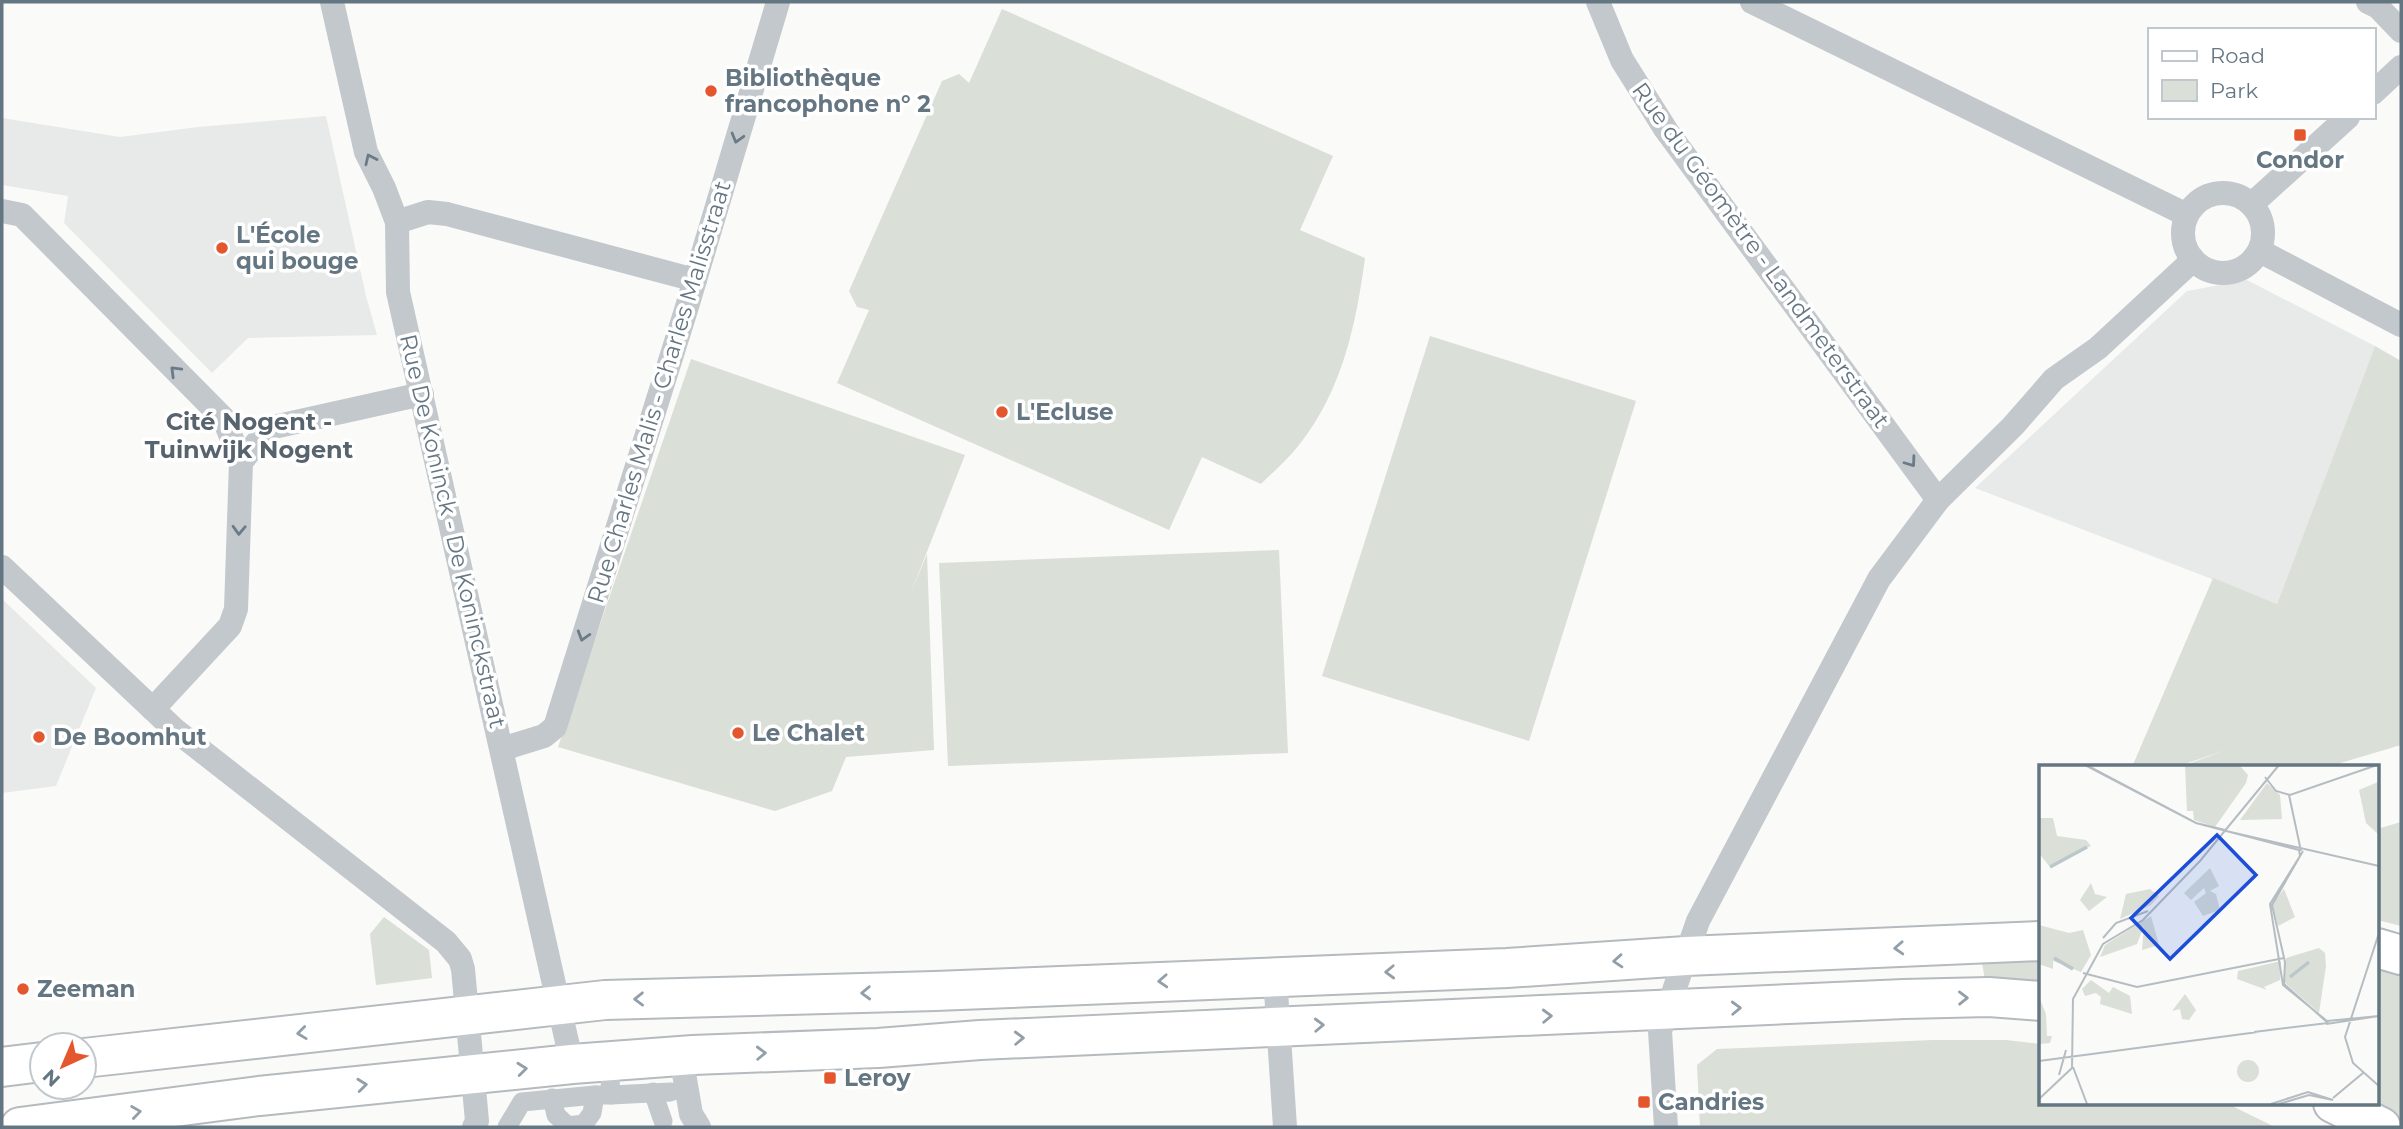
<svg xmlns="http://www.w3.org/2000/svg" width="2403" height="1129" font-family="Montserrat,sans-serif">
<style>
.built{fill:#e8e9e9}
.green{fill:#dadfd7}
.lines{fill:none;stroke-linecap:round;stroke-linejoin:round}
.primary-casing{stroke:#b5babe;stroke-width:42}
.pedestrian{stroke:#c3c8cc;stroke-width:19}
.minor{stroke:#c3c8cc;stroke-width:24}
.primary{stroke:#fff;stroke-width:38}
.oneway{stroke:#6a7a87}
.oneway2{stroke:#939fa8}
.poi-dot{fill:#e4572e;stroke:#fff;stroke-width:2.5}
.labels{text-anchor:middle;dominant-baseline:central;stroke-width:7;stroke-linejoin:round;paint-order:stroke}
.poi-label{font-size:23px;font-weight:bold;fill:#657683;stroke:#fff;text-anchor:start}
.street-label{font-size:23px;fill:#657683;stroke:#fff}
.neighbourhood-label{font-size:24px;font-weight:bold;fill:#57646e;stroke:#fff}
.inset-river{fill:none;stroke:#bbc7cb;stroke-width:3.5}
.inset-road{fill:none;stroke:#b5bdc2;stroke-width:2}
.view{fill:#1d4ed8;fill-opacity:0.15;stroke:#1d4ed8;stroke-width:3.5}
.inset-edge{fill:none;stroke:#657683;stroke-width:3.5}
</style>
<rect width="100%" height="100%" fill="#fafaf8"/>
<g class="built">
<path d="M326 116 366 296 377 335 248 338 212 373 64 223 68 196 2 185V118L120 137 198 127Z"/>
<path d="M2247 280 2375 346 2277 604 1975 488 2187 291Z"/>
<path d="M2 599 96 688 56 786 2 793Z"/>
</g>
<g class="green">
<path d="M1002 9 1333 156 1300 230 1365 258C1356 325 1342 391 1299 445 1288 459 1274 471 1261 484L1202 457 1169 530 837 383 869 310 857 307 849 291 942 81 959 74 969 83Z"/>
<path d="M1430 336 1636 401 1529 741 1322 676Z"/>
<path d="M2375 346 2401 361V745L2327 767H2180L2226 750 2176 767H2132L2213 578 2277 604Z"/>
<path d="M691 359 965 455 910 595 927 554 934 750 846 757 832 791 775 811 558 747Z"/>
<path d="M1279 550 1288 753 948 766 939 563Z"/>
<path d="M2401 822V926L2377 920V829Z"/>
<path d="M384 917 429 950 432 978 376 985 370 934Z"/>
<path d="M2041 953V991L1986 987 1981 956Z"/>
<path d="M2377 959 2401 965V1126L2357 1103H2377Z"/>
<path d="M1933 1040H2006L2041 1044V1103H2226L2275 1127H1700L1697 1065 1717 1049Z"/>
</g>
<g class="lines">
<defs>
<g id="primary">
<path d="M2377 948 2401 955"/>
<path d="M84 1058 605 1000 935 991 1507 968 1686 956 2041 941"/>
<path d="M2 1067 42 1062"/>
<path d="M2333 1103 2381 1127"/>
<path d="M20 1127 259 1096 572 1064 693 1055 878 1048 980 1040 1904 999 1989 997 2041 1001"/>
</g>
</defs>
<use href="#primary" class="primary-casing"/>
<g class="pedestrian">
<path d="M653 1092 663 1121"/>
<path d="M611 1095 671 1092"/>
<path d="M552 1098 556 1115 568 1126 584 1124 592 1113 595 1095H611L610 1079"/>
<path d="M507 1127 522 1102 595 1095"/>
</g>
<g class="minor">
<path d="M332 2 366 152 384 188 397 222 398 292 572 1064"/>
<path d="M1598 2 1622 60 1666 130 1938 500"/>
<path d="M1752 2 2187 215"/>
<path d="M2368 2 2378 7 2401 31"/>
<path d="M2373 93 2401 67"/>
<circle cx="2223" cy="233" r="40"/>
<path d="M2252 204 2348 117"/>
<path d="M2 211 22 215 224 419 241 462"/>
<path d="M397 222 428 212 447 214 695 280"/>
<path d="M2260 251 2401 325"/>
<path d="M2 567 175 730 446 942 460 959 463 969 477 1121 474 1127"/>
<path d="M153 709 230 626 236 609 241 462 269 428 422 394"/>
<path d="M502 749 544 736 555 727 686 310 778 2"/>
<path d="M1275 976 1285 1127"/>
<path d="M681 1056 691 1114 699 1127"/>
<path d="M1666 1127 1660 1031 1698 921 1879 579 1938 500 2013 426 2054 379 2098 348 2193 260"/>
</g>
<use href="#primary" class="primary"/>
</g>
<defs><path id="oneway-chevron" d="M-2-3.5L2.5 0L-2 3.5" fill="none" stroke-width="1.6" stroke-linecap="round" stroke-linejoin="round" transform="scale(1.75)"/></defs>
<g class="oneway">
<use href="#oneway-chevron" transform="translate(737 138) rotate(106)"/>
<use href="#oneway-chevron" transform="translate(370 159) rotate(-115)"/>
<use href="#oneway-chevron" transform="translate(175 371) rotate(-135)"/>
<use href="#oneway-chevron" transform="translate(1911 462) rotate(54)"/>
<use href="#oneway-chevron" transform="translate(239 530) rotate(92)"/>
<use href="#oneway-chevron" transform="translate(583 636) rotate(107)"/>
</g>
<g class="oneway2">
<use href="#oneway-chevron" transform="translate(1899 948) rotate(177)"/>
<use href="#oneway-chevron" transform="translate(1618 961) rotate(176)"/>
<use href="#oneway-chevron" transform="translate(1390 972) rotate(178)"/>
<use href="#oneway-chevron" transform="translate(1163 981) rotate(177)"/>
<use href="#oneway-chevron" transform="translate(866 993) rotate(178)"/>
<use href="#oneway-chevron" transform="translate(1963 998) rotate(-1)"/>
<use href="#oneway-chevron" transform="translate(639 999) rotate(179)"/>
<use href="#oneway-chevron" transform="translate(1736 1008) rotate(-2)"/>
<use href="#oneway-chevron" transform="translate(1547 1016) rotate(-2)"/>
<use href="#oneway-chevron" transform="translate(1319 1025) rotate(-2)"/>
<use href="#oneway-chevron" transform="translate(302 1033) rotate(173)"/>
<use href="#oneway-chevron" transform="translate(1019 1038) rotate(-2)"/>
<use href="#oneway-chevron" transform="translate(761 1053) rotate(-2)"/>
<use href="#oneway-chevron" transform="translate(522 1069) rotate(-6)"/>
<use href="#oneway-chevron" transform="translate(362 1085) rotate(-6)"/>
<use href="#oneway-chevron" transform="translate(136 1112) rotate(-8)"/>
</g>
<g class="poi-dot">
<circle cx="711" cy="91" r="7"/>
<rect x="2293" y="128" width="14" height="14" rx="3.5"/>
<circle cx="222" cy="248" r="7"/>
<circle cx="1002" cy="412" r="7"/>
<circle cx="738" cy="733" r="7"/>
<circle cx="39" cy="737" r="7"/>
<circle cx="23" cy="989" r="7"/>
<rect x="823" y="1071" width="14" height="14" rx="3.5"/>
<rect x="1637" y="1095" width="14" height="14" rx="3.5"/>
</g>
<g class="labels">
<g class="poi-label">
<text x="725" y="78">Bibliothèque<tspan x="725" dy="26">francophone n° 2</tspan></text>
<text x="2300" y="160" text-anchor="middle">Condor</text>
<text x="236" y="235">L'École<tspan x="236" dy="26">qui bouge</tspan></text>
<text x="1016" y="412">L'Ecluse</text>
<text x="752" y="733">Le Chalet</text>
<text x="53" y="737">De Boomhut</text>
<text x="37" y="989">Zeeman</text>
<text x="844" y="1078">Leroy</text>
<text x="1658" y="1102">Candries</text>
</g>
<g class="street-label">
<text transform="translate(1761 255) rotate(54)">Rue du Géomètre - Landmeterstraat</text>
<text transform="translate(659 392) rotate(-73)">Rue Charles Malis - Charles Malisstraat</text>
<text transform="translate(453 531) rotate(77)">Rue De Koninck - De Koninckstraat</text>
</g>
<g class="neighbourhood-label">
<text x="249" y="421">Cité Nogent -<tspan x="249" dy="28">Tuinwijk Nogent</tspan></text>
</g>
</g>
<g transform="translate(2039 765)">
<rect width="340" height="340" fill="#fafaf8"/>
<path d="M146 0H205L201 1 209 10 207 18 176 62 155 55 154 46H148ZM339 17H340L339 69 327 58 320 25ZM228 18 241 30 243 54 201 55ZM0 53H14L18 71 47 75 52 81 10 101 0 88ZM171 103 180 121 171 126 177 129 181 145 164 151 155 137 167 128 165 123 152 135 145 128ZM52 118 56 129 68 132 50 146 41 135ZM111 124 120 131 112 140 81 154 87 129ZM245 124 256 152 239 161 233 139ZM112 151 120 180 103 185 105 161 98 179 61 192 66 180ZM0 160 30 168 44 165 52 190 42 207 14 196V204L0 199ZM280 183 286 188 287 201 280 248 245 217 247 193ZM242 196 241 215 225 222 228 225 198 214 199 206ZM52 215 70 228 74 222 91 231 93 249 61 239 62 232 57 228 46 231 43 224ZM146 229 157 245 150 255 143 254 141 244 133 246ZM0 232 7 249 8 271H13L11 278 0 279ZM198 306a11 11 0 1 1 22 0a11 11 0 1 1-22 0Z" fill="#dadfd7"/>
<path class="inset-river" d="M11 102 48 82M15 193 34 204M251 212 270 197"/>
<path class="inset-road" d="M46 0 157 58 260 85 261 91 231 139 244 220 288 256 340 251M51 2 157 58 186 65M226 12 237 26 251 30 338 0M250 30 262 86M187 66 340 101M264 86 233 140 246 197 245 219 289 258M340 168 306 272 314 298 340 321M64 173 77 158 109 146M44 208 98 222 245 193M287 259 340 251M215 267 289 258M0 296 219 267M34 302 48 339M20 310 27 285M294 333 324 308M0 334 33 303 34 234 64 179 104 155 161 96 240 0M232 339 269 327 294 335 270 330 240 339"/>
<path class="view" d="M178 70 217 110 131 194 92 153Z"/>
<rect width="340" height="340" class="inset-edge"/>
</g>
<rect width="2403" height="1129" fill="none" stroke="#657683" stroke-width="7"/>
<rect x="2148" y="28" width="228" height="91" fill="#ffffff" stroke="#c1c8cd" stroke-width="2"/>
<rect x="2162" y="51" width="35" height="10" fill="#ffffff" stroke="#c1c8cd" stroke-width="2"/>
<text x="2210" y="63" font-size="21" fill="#657683">Road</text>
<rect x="2162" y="80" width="35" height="21" fill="#dadfd7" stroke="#c1c8cd" stroke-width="2"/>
<text x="2210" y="98" font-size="21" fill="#657683">Park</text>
<g transform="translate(63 1066) rotate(224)"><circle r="33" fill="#ffffff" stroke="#c1c8cd" stroke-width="2"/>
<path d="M0-5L12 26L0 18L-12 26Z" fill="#e4572e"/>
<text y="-10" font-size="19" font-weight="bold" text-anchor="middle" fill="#657683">N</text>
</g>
</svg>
